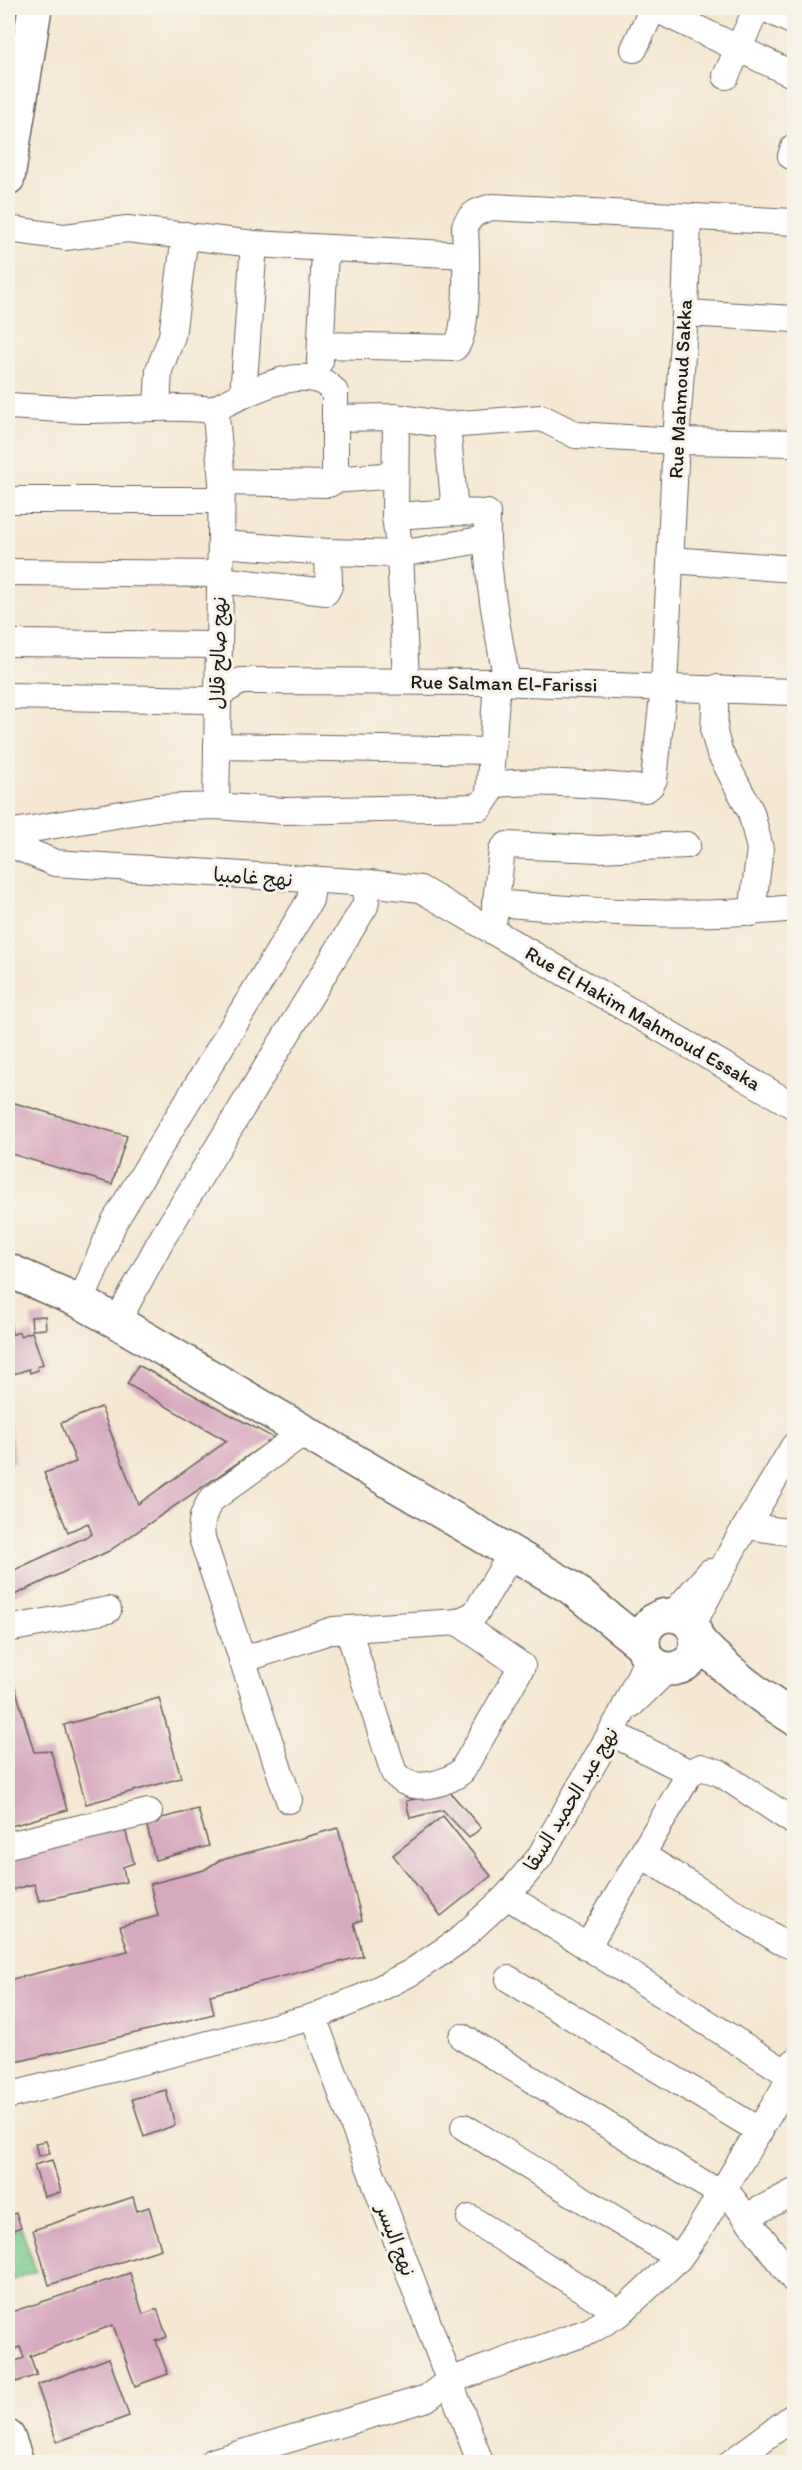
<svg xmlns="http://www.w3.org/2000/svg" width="802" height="2470" font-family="Itim,'Playpen Sans Arabic',sans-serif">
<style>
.green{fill:#78cb8d;stroke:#4a7454;stroke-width:1.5}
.building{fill:#d7a9bf}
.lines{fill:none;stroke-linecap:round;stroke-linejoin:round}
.minor-casing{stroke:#68635c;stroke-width:28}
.major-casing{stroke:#68635c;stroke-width:36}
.minor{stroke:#fff;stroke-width:26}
.major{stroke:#fff;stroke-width:33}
.labels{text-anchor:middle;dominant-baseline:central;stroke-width:6;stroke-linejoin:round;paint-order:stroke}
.street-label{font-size:20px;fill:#1c1c1c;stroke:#f7f3e8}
</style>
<rect width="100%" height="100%" fill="#f7f3e8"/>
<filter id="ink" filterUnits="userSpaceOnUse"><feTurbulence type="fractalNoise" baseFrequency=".0167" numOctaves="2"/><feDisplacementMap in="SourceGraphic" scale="12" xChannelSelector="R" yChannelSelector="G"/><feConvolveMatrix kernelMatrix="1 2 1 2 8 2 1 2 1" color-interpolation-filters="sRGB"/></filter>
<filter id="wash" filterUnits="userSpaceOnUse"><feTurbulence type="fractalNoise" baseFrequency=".008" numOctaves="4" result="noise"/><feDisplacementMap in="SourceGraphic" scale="24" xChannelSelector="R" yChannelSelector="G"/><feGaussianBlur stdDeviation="1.35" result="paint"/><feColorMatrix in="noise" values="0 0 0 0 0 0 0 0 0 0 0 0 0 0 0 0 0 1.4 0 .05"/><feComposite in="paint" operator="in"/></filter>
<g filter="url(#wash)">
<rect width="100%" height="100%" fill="#f5e7d2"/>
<path class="green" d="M21 2227 36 2271 8 2282V2232Z"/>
<g id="blocks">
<g class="building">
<path d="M8 1101 127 1136 112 1184 8 1153Z"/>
<path d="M45 1316 46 1329 32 1330 31 1317Z"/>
<path d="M10 1321 12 1334 8 1335V1322Z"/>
<path d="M19 1332 20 1336 32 1332 43 1364 37 1367 38 1370 30 1373 29 1369 14 1374 8 1355V1342H10L8 1336Z"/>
<path d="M138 1365 274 1438 109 1551 8 1598V1573L92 1534 88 1523 68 1532 44 1473 76 1462 61 1423 101 1407 138 1504 227 1441 127 1384Z"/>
<path d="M8 1422 16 1462 8 1464Z"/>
<path d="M8 1663 34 1752 51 1751 67 1810 8 1827Z"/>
<path d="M159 1698 181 1778 86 1804 64 1725Z"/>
<path d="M449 1791 481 1828 469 1838 443 1810 410 1818 406 1801Z"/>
<path d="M198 1809 209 1846 155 1860 146 1822Z"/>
<path d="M443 1816 491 1876 441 1916 393 1855Z"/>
<path d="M124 1825 134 1863 123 1867 126 1882 39 1901 34 1884 8 1891V1856Z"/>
<path d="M338 1828 362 1920 354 1923 363 1956 210 1995 214 2014 8 2064V1980L128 1951 120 1926 158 1916 150 1884 204 1870 218 1861Z"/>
<path d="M166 2090 175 2125 144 2137 132 2099Z"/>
<path d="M46 2141 50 2153 38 2156 35 2143Z"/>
<path d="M52 2160 61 2192 44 2197 34 2165Z"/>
<path d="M133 2197 137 2211 149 2207 161 2249 49 2285 33 2230Z"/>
<path d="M16 2213 21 2227 8 2232V2216Z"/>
<path d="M130 2273 143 2314 157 2309 167 2337 156 2341 168 2374 135 2386 113 2325 30 2356 37 2375 16 2382 10 2363 24 2358 20 2347 10 2351 8 2344V2313Z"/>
<path d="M109 2358 129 2416 57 2442 37 2385Z"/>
<path d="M281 2456 283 2462H264Z"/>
</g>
</g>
</g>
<g filter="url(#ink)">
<use href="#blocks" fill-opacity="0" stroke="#68635c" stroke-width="1.5"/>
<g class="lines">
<defs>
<g id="minor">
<path d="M654 8 794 75"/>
<path d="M764 8 794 22"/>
<path d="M634 49 653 8"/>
<path d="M726 76 757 8"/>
<path d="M791 156 794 147"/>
<path d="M8 229 65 237 127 229 254 244 466 255"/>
<path d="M685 313 794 319"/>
<path d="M322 345 454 348C470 338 466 247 465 226 471 213 478 211 492 207L794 222"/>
<path d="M320 361 325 249"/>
<path d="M243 395 254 244"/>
<path d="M8 406C35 407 63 410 91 410 132 410 171 405 212 410L216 416 222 482 216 806"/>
<path d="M157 407 159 370 172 336 185 235"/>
<path d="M212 410C242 396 307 357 335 392V418L396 417 447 425 542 418 576 435 676 441 794 443"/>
<path d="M396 417 395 516 400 554 406 680"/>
<path d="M447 425 455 512"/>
<path d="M334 480 395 475"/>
<path d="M222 482 329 484 334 480 335 474V418"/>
<path d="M8 500H221"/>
<path d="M395 516 455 512 487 513C485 570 497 626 507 682"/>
<path d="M221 544 328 552"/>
<path d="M671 560 794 569"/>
<path d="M8 572 220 574"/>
<path d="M220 580 326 592 329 586 328 552 400 554 486 539"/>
<path d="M8 643 218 645"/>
<path d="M716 688 714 732 719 751 751 812 760 849 752 913"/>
<path d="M8 696 208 700 241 681 497 682 794 692"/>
<path d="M217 746 492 751"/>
<path d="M490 785C537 779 598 784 646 789L651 785 654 779 664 687 676 441 685 313 688 217"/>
<path d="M8 833 157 808 216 806 284 811 480 807 489 794 497 682"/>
<path d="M8 843 55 863 369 883 420 889 794 1106"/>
<path d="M495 903C594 912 696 919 794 908"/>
<path d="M494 918 501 858 502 850 507 845 599 849 687 845"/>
<path d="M81 1302 114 1222 310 900 313 881"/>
<path d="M117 1322 160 1242 365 906 369 883"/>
<path d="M747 1526 794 1533"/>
<path d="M672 1615 710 1572"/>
<path d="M692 1626 736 1543 794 1446"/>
<path d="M8 1629 108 1610"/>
<path d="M348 1629 394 1773C397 1776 401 1780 405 1782 421 1791 449 1782 462 1771L522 1666 458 1622"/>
<path d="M242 1660 333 1630 458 1622 475 1614 512 1553"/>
<path d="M632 1704 668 1669"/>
<path d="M690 1773 701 1767 720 1773 794 1822"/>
<path d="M289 1800 202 1538C200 1523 203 1513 211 1500L304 1432"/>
<path d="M8 1845 149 1812"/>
<path d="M642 1855 780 1941 794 1947"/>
<path d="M507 1896 790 2075"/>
<path d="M587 1947 690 1773 612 1733"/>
<path d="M509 1979 760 2131"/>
<path d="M313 2017 480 2462"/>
<path d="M462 2037 721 2194"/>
<path d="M8 2096 313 2017 365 1996 410 1973 458 1941 507 1896 539 1858 620 1717 648 1658"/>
<path d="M464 2127 679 2258"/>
<path d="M724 2188 794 2280"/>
<path d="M746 2217 794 2192"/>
<path d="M470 2218 620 2313"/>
<path d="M212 2462 427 2398 449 2381 590 2331 620 2313 679 2258 697 2233 783 2091 794 2062"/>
<path d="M732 2462 794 2416"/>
</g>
<g id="major">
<path d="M8 178 35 8"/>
<path d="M8 1270 81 1302 117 1322 570 1587 643 1646"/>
<circle cx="670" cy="1642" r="27"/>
<path d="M696 1638C724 1669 759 1696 794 1718"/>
<path d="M8 2437 17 2462"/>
</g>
</defs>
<use href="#minor" class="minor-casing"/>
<use href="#major" class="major-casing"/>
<use href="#minor" class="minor"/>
<use href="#major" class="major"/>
</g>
</g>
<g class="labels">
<g class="street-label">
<text transform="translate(680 389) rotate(-87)">Rue Mahmoud Sakka</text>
<text transform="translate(218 653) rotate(-89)">نهج صالح قلال</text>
<text transform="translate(504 683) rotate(1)">Rue Salman El-Farissi</text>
<text transform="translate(253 877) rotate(4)">نهج غامبيا</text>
<text transform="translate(643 1018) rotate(30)">Rue El Hakim Mahmoud Essaka</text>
<text transform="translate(571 1799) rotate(-59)">نهج عبد الحميد السقا</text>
<text transform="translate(396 2240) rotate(69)">نهج اليسر</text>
</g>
</g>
<rect width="802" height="2470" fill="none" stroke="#f7f3e8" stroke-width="30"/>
</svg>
